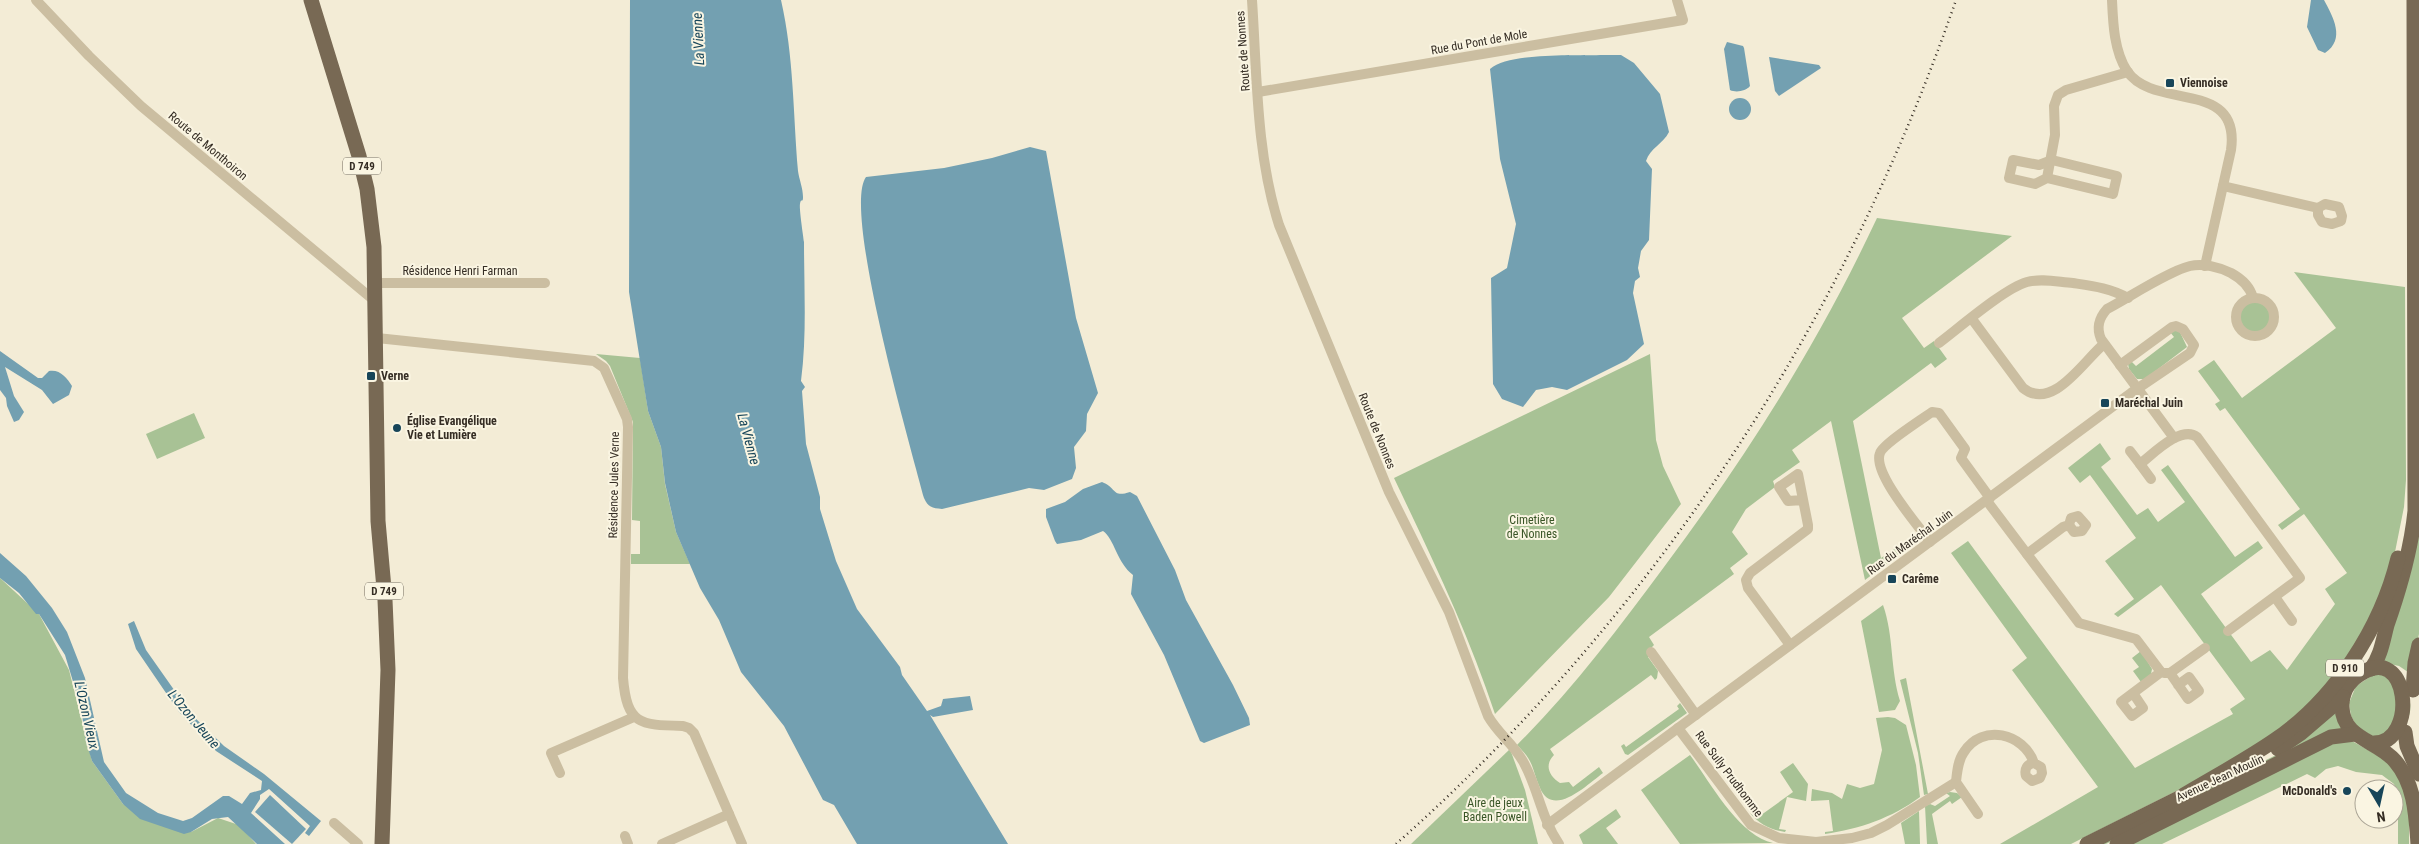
<svg xmlns="http://www.w3.org/2000/svg" width="2419" height="844" font-family="'Roboto Condensed',sans-serif">
<style>
.green{fill:#a8c295}
.water{fill:#73a0b1}
.lines{fill:none;stroke-linecap:round;stroke-linejoin:round}
.street{stroke:#cbbea1;stroke-width:10}
.primary{stroke:#786954;stroke-width:15}
.rail{stroke:#352d24;stroke-width:2.5;stroke-dasharray:1 4;stroke-linecap:butt}
.poi-dot{fill:#174559;stroke:#faf5e2;stroke-width:2}
.labels{text-anchor:middle;dominant-baseline:central;stroke-width:4;stroke-linejoin:round;paint-order:stroke}
.shield{fill:#faf5e2;stroke:#70695d;stroke-width:1}
.shield-label{font-size:11px;font-weight:bold;fill:#352d24}
.street-label{font-size:12px;fill:#352d24;stroke:#faf5e2}
.poi-label{font-size:12px;font-weight:bold;fill:#352d24;stroke:#faf5e2;text-anchor:start}
.park-label{font-size:12px;fill:#395526;stroke:#faf5e2}
.water-label{font-size:14px;font-style:italic;fill:#174559;stroke:#faf5e2}
</style>
<rect width="100%" height="100%" fill="#f3ecd6"/>
<g class="green">
<path d="M1877 218 2012 236 1902 318 1924 348 1934 341 1947 359 1935 368 1931 363 1853 421 1881 558 1918 532 1922 537 1865 580 1831 421 1792 450 1800 462 1773 481 1775 487 1746 509 1732 532 1748 554 1730 568 1734 574 1649 637 1654 645 1651 648 1654 652 1648 657 1658 671 1657 678 1655 680 1651 675 1550 749 1554 755C1544 765 1549 776 1560 783L1569 782 1573 787 1599 767 1603 773C1588 784 1553 819 1540 788 1531 767 1535 763 1517 745 1572 690 1618 629 1664 567 1747 456 1818 344 1877 218Z"/>
<path d="M2294 272 2405 287 2406 480 2404 507 2392 567 2381 596 2351 652 2318 695 2279 730 2208 775 2071 844H2000L2098 787 2012 670 2027 658 1951 553 1968 541 2135 768 2233 714 2230 709 2245 699 2161 585 2118 617 2114 614 2134 599 2105 561 2136 538 2090 475 2080 483 2068 468 2100 443 2111 459 2101 467 2137 515 2148 508 2158 522 2185 502 2161 470 2168 465 2235 557 2258 541 2263 548 2201 594 2251 662 2270 650 2287 670 2335 604 2325 589 2347 573 2304 514 2282 530 2278 525 2300 509 2225 408 2220 411 2215 404 2220 401 2198 371 2214 360 2242 398 2336 328Z"/>
<circle cx="2256" cy="317" r="16"/>
<path d="M2179 330 2187 347 2145 379H2137L2129 369 2128 364 2131 361 2136 366 2174 337 2170 332Z"/>
<path d="M596 354 640 358 648 411 661 447 665 484 676 532 690 564H631V554H640V521L632 520 633 422 610 366 606 361Z"/>
<path d="M1650 354 1656 440 1663 466 1681 504 1609 597 1495 714C1468 632 1431 556 1394 478Z"/>
<path d="M194 413 205 438 157 459 146 434Z"/>
<path d="M2419 529V634L2411 674 2399 666 2381 662Z"/>
<path d="M0 578 39 614 69 670 92 761 123 804 191 832 218 818 239 825 256 844H0Z"/>
<path d="M1883 605C1894 636 1890 669 1900 701L1895 710 1879 712 1861 621Z"/>
<path d="M2141 651 2152 669 2151 674 2141 682 2133 671 2139 667 2132 658Z"/>
<path d="M2373 675H2386C2406 691 2419 701 2404 727L2374 737 2357 727 2351 716 2349 703 2356 686Z"/>
<path d="M1906 678 1928 794 1924 795 1918 753 1900 680Z"/>
<path d="M1680 703 1687 713 1628 755 1625 754 1621 746 1624 744 1626 747 1679 709 1677 706Z"/>
<path d="M2338 705 2345 730 2278 758 2106 844H2099L2276 755Z"/>
<path d="M1888 717 1895 718 1906 725 1916 765 1920 797C1892 818 1859 829 1825 834V832L1833 831 1829 800 1811 801 1812 789 1832 793 1842 799 1847 784 1860 788 1874 784 1882 750 1876 718Z"/>
<path d="M2352 741 2393 764 2409 803V844H2398V799L2394 784 2382 775 2356 772 2338 766 2326 769 2315 778 2307 774 2162 844H2127L2330 743Z"/>
<path d="M1510 749 1525 790 1538 844H1411Z"/>
<path d="M1690 755C1710 782 1739 836 1773 843L1680 844 1641 790Z"/>
<path d="M1793 763 1808 784 1806 801 1787 797 1779 829 1786 830 1785 832C1771 830 1759 824 1750 813L1757 818 1793 792 1780 772Z"/>
<path d="M1950 792 1957 793 1962 797 1952 804 1950 801 1932 814 1938 844H1927L1925 806 1930 804 1935 806 1950 796 1946 793Z"/>
<path d="M1616 809 1621 817 1606 828 1618 844H1583L1579 835Z"/>
<path d="M1919 811 1920 844H1905L1901 823Z"/>
</g>
<g class="water">
<path d="M630 0H781C794 57 793 113 798 171 799 179 803 188 803 197 803 204 801 197 800 204 799 208 803 234 804 242 804 289 807 335 801 381L805 387 802 391 806 444 820 497V509L836 561 857 609 900 667 902 675 927 711 941 706 943 699 970 696 973 710 933 717 930 715 1008 844H857L834 805 823 800 784 726 741 672 719 620 700 588 676 532 665 483 661 447 648 411 629 292Z"/>
<path d="M2311 0H2324C2333 17 2346 39 2325 53L2318 50 2307 27Z"/>
<path d="M1727 42 1743 46 1744 48 1750 86C1746 91 1736 93 1730 90L1724 49Z"/>
<path d="M1604 55H1621L1634 63 1660 94 1669 132C1663 144 1650 148 1646 161L1652 169 1649 240 1641 251 1638 268 1640 277 1635 281 1633 293 1644 344 1627 360 1567 390 1552 387 1536 390 1523 407 1502 399 1493 384 1491 278 1507 268 1516 224 1500 159 1490 69C1510 52 1576 56 1604 55Z"/>
<path d="M1769 57 1819 65 1821 68 1779 96 1775 91Z"/>
<circle cx="1740" cy="109" r="11"/>
<path d="M1030 147 1046 151 1076 318 1098 393 1087 414 1086 431 1074 447 1076 468 1072 479 1044 490 1029 488 942 509C932 508 928 507 924 498 911 448 842 210 866 177L944 168 992 158Z"/>
<path d="M0 351 38 378H42L49 371C60 369 67 378 72 386L69 395 53 404 42 390 5 367 14 396 24 412 19 420 14 422 7 406 6 398 0 390Z"/>
<path d="M1102 482C1117 488 1112 498 1130 492L1137 496 1175 570 1186 600 1233 685 1249 718 1250 725 1204 743 1200 741 1164 655 1131 594 1133 575C1117 563 1114 538 1103 531L1081 540 1057 544 1055 541 1046 517V509L1065 502 1083 489Z"/>
<path d="M0 553 26 576 52 608 67 632 85 678 104 762 126 793 158 813 183 821 192 818 223 796H229L242 804 250 793 261 790 262 781 216 751 179 712 136 649 128 624 134 621 146 650 191 714 224 746 264 774 321 821 309 836 305 833 310 826 269 789 260 795V799L251 813 285 844H257L228 817 212 819 191 832 184 834 140 819 123 804 92 761 86 742 81 708 65 655 39 614H36L19 593 0 578Z"/>
<path d="M270 795 306 829 292 844 255 812Z"/>
</g>
<g class="lines">
<g class="street">
<path d="M36 0 89 56 141 106 370 297 375 298"/>
<path d="M1252 0C1257 74 1256 154 1279 225L1389 492 1449 612 1488 716C1498 734 1516 746 1525 765 1539 792 1541 817 1559 844"/>
<path d="M2112 0C2113 23 2114 51 2127 71 2154 111 2241 78 2231 150L2205 266"/>
<path d="M1258 92 1683 20 1677 0"/>
<path d="M2047 178 2035 184 2009 178 2013 160 2039 165 2052 160 2117 176 2113 194 2047 178 2055 135 2054 106 2058 95 2066 90 2128 72"/>
<path d="M2223 186 2318 208V215L2322 222 2332 224 2341 221 2342 216 2339 207 2325 204 2318 208"/>
<path d="M375 283H545"/>
<circle cx="2255" cy="317" r="19"/>
<path d="M1972 319 2023 388C2053 412 2084 360 2104 344"/>
<path d="M377 338 594 361 604 368 627 419 628 427 623 678C627 725 640 725 683 726L689 728 694 733 742 844"/>
<path d="M1939 343C1959 328 2005 288 2027 282 2042 278 2058 282 2073 283 2093 286 2110 288 2128 298"/>
<path d="M2174 438 2101 339C2096 327 2099 318 2107 309 2128 298 2169 271 2190 266 2203 263 2219 267 2231 273 2242 279 2250 286 2253 298"/>
<path d="M2130 451 2140 464"/>
<path d="M2151 479 2140 464C2153 454 2181 425 2197 437L2300 578 2228 631"/>
<path d="M1987 501 2079 623 2136 639 2161 672 2121 702 2132 716 2143 708 2133 693"/>
<path d="M1930 542C1918 525 1872 473 1880 453 1883 444 1922 419 1932 412L1939 413 1965 449 1961 458 1990 498"/>
<path d="M2027 554 2063 527 2069 525 2071 518 2078 516 2086 525 2082 531 2074 532 2069 525"/>
<path d="M2275 597 2292 621"/>
<path d="M1790 645 1748 588 1746 580 1750 573 1808 529V525L1798 474 1779 487 1788 501 1803 500"/>
<path d="M1651 652 1696 715"/>
<path d="M2164 673H2170L2205 648"/>
<path d="M2170 673 2188 699 2199 691 2189 677 2178 685"/>
<path d="M1678 728 1751 825 1779 838 1816 842 1852 838 1871 833 1887 825 1956 782"/>
<path d="M560 773 551 753 634 717"/>
<path d="M1978 814 1956 782C1957 772 1958 760 1964 752 1982 723 2024 733 2034 763L2041 767 2042 773 2040 778 2032 781 2026 776C2024 769 2027 764 2034 763"/>
<path d="M334 823 358 844"/>
<path d="M1547 825 2131 393 2190 353 2194 345 2183 329 2176 326 2172 327 2120 365"/>
<path d="M625 836 628 844"/>
<path d="M662 844 729 814"/>
</g>
<g class="primary">
<path d="M311 0 359 156 367 189 374 247 378 521 385 600 388 670 382 844"/>
<path d="M2371 669C2381 656 2383 640 2387 625 2400 588 2411 551 2415 511L2414 0"/>
<path d="M2413 690 2415 663 2419 645"/>
<path d="M2405 732 2407 746 2419 774"/>
<path d="M2374 743C2419 743 2409 639 2359 675 2348 682 2341 694 2342 707 2343 739 2377 740 2395 761 2415 784 2416 816 2418 844"/>
<path d="M2278 749 2301 733 2343 697"/>
<path d="M2184 795C2214 777 2246 760 2275 740 2335 699 2381 628 2398 558"/>
<path d="M2087 844 2193 791"/>
<path d="M2117 844 2331 737 2355 734"/>
</g>
<path class="rail" d="M1396 844C1653 616 1844 324 1956 0"/>
</g>
<g class="poi-dot">
<rect x="2165" y="78" width="10" height="10" rx="2.5"/>
<rect x="366" y="371" width="10" height="10" rx="2.5"/>
<rect x="2100" y="398" width="10" height="10" rx="2.5"/>
<circle cx="397" cy="428" r="5"/>
<rect x="1887" y="574" width="10" height="10" rx="2.5"/>
<circle cx="2347" cy="791" r="5"/>
</g>
<g class="labels">
<g class="shield">
<rect x="343" y="157.5" width="38" height="17" rx="4"/>
<rect x="365" y="582.5" width="38" height="17" rx="4"/>
<rect x="2326" y="659.5" width="38" height="17" rx="4"/>
</g>
<g class="shield-label">
<text x="362" y="166">D 749</text>
<text x="384" y="591">D 749</text>
<text x="2345" y="668">D 910</text>
</g>
<g class="street-label">
<text transform="translate(1479 42) rotate(-10)">Rue du Pont de Mole</text>
<text transform="translate(1243 51) rotate(-94)">Route de Nonnes</text>
<text transform="translate(208 146) rotate(40)">Route de Monthoiron</text>
<text x="460" y="271">Résidence Henri Farman</text>
<text transform="translate(1377 431) rotate(68)">Route de Nonnes</text>
<text transform="translate(614 485) rotate(-89)">Résidence Jules Verne</text>
<text transform="translate(1910 542) rotate(-36)">Rue du Maréchal Juin</text>
<text transform="translate(1729 774) rotate(53)">Rue Sully Prudhomme</text>
<text transform="translate(2220 778) rotate(-25)">Avenue Jean Moulin</text>
</g>
<g class="poi-label">
<text x="2180" y="83">Viennoise</text>
<text x="381" y="376">Verne</text>
<text x="2115" y="403">Maréchal Juin</text>
<text x="407" y="421">Église Evangélique<tspan x="407" dy="14">Vie et Lumière</tspan></text>
<text x="1902" y="579">Carême</text>
<text x="2337" y="791" text-anchor="end">McDonald's</text>
</g>
<g class="park-label">
<text x="1532" y="520">Cimetière<tspan x="1532" dy="14">de Nonnes</tspan></text>
<text x="1495" y="803">Aire de jeux<tspan x="1495" dy="14">Baden Powell</tspan></text>
</g>
<g class="water-label">
<text transform="translate(698 39) rotate(-93)">La Vienne</text>
<text transform="translate(749 439) rotate(75)">La Vienne</text>
<text transform="translate(87 715) rotate(77)">L'Ozon Vieux</text>
<text transform="translate(194 719) rotate(50)">L'Ozon Jeune</text>
</g>
</g>
<g transform="translate(2379 804) rotate(171)"><circle r="24" fill="#faf5e2" stroke="#aba596"/>
<path d="M0-4L9 19L0 12L-9 19Z" fill="#174559"/>
<text y="-8" font-size="14" font-weight="bold" text-anchor="middle" fill="#352d24">N</text>
</g>
</svg>
